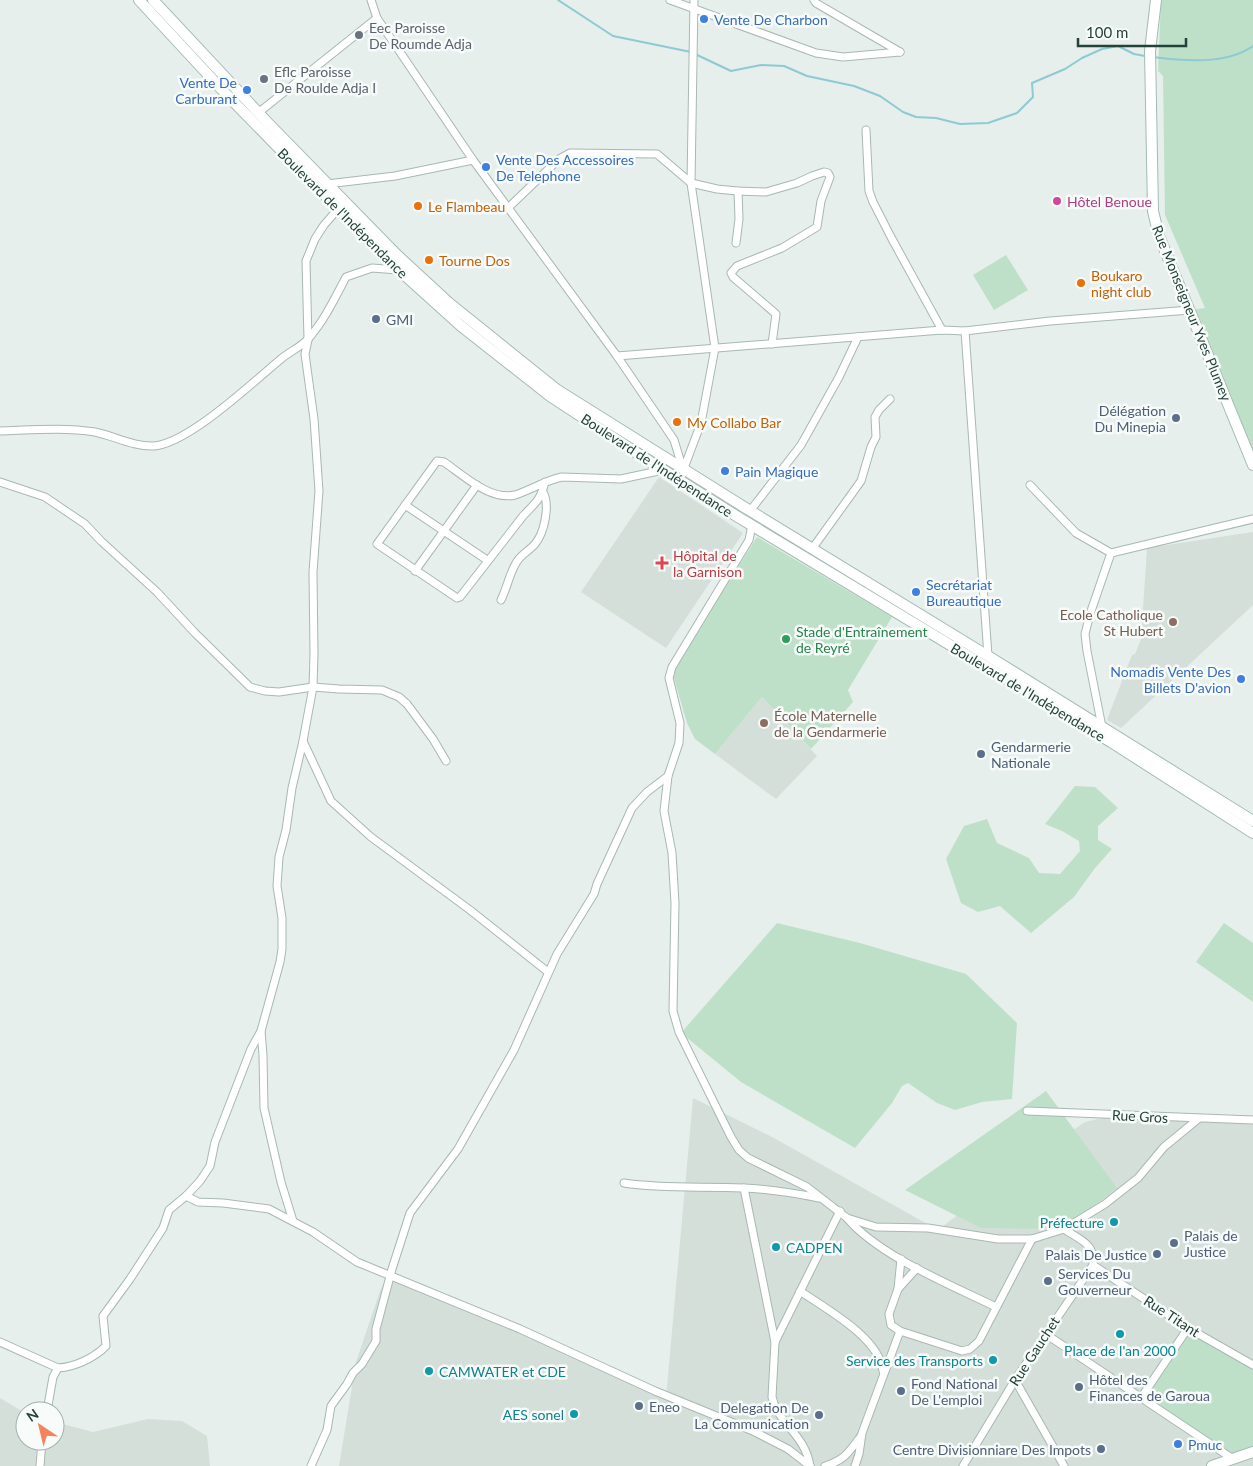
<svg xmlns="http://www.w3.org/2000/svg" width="1253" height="1466" font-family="Lato,sans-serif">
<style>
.built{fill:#d4dfda}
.green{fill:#bfe0c8}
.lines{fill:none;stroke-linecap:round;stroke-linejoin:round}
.stream{stroke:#8ec9d4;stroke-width:2}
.street-casing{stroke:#a8b8b2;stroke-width:9}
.secondary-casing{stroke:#a4bbb3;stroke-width:12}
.street{stroke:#fff;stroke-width:7}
.secondary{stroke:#fff;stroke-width:10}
.shop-dot{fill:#3f7fe0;stroke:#f7fbf9;stroke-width:2}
.worship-dot{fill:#6b7280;stroke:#f7fbf9;stroke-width:2}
.hotel-dot{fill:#d1479c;stroke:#f7fbf9;stroke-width:2}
.food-dot{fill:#e8710a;stroke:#f7fbf9;stroke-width:2}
.service-dot{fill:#5c6f8a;stroke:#f7fbf9;stroke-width:2}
.health-dot{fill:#e0444e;stroke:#f7fbf9;stroke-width:2}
.education-dot{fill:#8d6e63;stroke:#f7fbf9;stroke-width:2}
.leisure-dot{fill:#2e9e5b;stroke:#f7fbf9;stroke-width:2}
.culture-dot{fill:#0f9aa8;stroke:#f7fbf9;stroke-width:2}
.labels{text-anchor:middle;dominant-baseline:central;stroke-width:5;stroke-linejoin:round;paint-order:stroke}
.shop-label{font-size:14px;fill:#366cbe;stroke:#f7fbf9;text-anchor:start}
.worship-label{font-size:14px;fill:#5b616d;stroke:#f7fbf9;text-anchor:start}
.hotel-label{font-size:14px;fill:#b23c85;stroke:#f7fbf9;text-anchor:start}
.food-label{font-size:14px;fill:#c56008;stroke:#f7fbf9;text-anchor:start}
.street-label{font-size:14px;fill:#24423a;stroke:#f7fbf9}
.service-label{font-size:14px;fill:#4e5e75;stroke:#f7fbf9;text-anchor:start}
.health-label{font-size:14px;fill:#be3a42;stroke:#f7fbf9;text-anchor:start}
.education-label{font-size:14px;fill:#785e54;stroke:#f7fbf9;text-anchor:end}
.leisure-label{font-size:14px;fill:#27864d;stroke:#f7fbf9;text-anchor:start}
.culture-label{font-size:14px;fill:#0d838f;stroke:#f7fbf9;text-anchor:end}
</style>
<rect width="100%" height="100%" fill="#e6efeb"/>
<g class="built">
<path d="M659 477 743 533 666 648 581 592Z"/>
<path d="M1253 532V605L1121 728 1107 720 1132 655 1135 654 1144 632 1142 624 1147 548Z"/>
<path d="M762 697 817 756 776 799 715 754Z"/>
<path d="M693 1098 774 1138 938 1230 1032 1158 1085 1122 1122 1113 1253 1118V1466H339L356 1362 380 1291 388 1273 666 1398Z"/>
<path d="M0 1398 25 1413V1441H55V1422L93 1432 148 1419 182 1421 207 1436 210 1466H0Z"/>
</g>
<g class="green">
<path d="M1161 0H1253V453L1190 310 1205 308 1165 215 1163 76 1158 71Z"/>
<path d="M1006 255 1028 290 994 310 973 275Z"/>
<path d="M757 537 892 617 848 690 853 702 811 749 762 697 715 754 695 739 687 723 673 675 679 660Z"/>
<path d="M1075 786 1095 787 1118 808 1098 826V840L1112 849 1095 868 1074 897 1031 933 1000 906 978 912 961 903 946 859 964 826 987 819 997 843 1029 858 1039 873 1060 874 1080 851 1079 841 1062 831 1045 824Z"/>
<path d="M777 923 860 943 966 974 1017 1023 1012 1099 982 1102 955 1110 937 1103 908 1083 902 1086 892 1103 855 1148 741 1082 681 1033Z"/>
<path d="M1224 923 1253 943V1002L1196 962Z"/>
<path d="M1046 1091 1117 1188 1064 1229 981 1228 905 1190Z"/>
<path d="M1188 1328 1253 1366V1452L1233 1459 1141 1398Z"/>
</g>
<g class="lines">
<g class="stream">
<path d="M558 0 613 36 691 52"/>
<path d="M695 54 731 71 761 65 784 66 807 76 854 86 880 96 903 112 916 117 936 118 960 124 988 123 1017 113 1033 97 1032 83 1065 69 1082 58 1102 49 1118 46 1134 54 1145 56"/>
<path d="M1153 57C1183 61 1226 65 1253 46"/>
</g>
<defs>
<g id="street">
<path d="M371 0 377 18 473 160 617 356 674 440 681 463 680 467"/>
<path d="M670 0 816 53 843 57 900 52"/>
<path d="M814 0 816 3 900 52"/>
<path d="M258 113 377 18"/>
<path d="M866 130 869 191 873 202 892 239 942 330"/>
<path d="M327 184 395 176 473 160"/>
<path d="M508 208 559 159 570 153 657 154 691 183 717 189 737 191 766 192 797 183 812 176 824 172 828 173 830 177 821 201 817 227 782 248 737 266 731 273 733 277 776 314 772 344"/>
<path d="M736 243 739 219 738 191"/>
<path d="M965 331 988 656"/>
<path d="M617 356 942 330 965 331 1050 321 1190 310"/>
<path d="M0 431C31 430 64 427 95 432 114 436 134 447 154 446 189 443 253 382 281 359 289 352 301 347 308 339 324 321 335 298 346 277L372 268 398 270"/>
<path d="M684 468 701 423 715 348 691 183 694 0"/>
<path d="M0 482 45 497 85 524 101 541 157 592 195 633 250 687 265 691 279 692 313 687 339 689 382 690 399 697 407 704 433 739 446 761"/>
<path d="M545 482C540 501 536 502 523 516L460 597 457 598 377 544 437 461 444 462C463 475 490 501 515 495 531 490 546 480 562 477L621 479 663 470"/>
<path d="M1030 485 1076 533 1111 553 1253 519"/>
<path d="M405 505 487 560"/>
<path d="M750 511 801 445 839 377 858 337"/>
<path d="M752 525 749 540 672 667 669 678 680 723 679 743 668 776 664 811 672 853 675 903 673 1011 679 1032 731 1137 739 1150 748 1158 807 1187 847 1218 876 1227 928 1228 998 1239H1032L1064 1229 1105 1204 1138 1178 1164 1147 1198 1119"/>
<path d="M812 549 861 481 871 447 876 437 875 417 879 410 890 399"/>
<path d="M415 571 477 485"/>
<path d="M501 600C507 588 509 575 516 563 520 555 529 551 535 544 545 532 550 504 543 492"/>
<path d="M1102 727 1087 651 1085 634 1090 614 1111 553"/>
<path d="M303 741 331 801 371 837 470 910 548 972"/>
<path d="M261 1031 263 1055 264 1108 281 1182 293 1221"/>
<path d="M1027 1111 1253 1120"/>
<path d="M624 1183C663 1189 703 1186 743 1188 769 1189 794 1193 819 1198"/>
<path d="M744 1188 775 1342"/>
<path d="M186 1196 198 1202 223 1203 269 1209 313 1232 357 1262 520 1329 655 1391 753 1431 788 1449 810 1466"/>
<path d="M847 1218C879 1256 951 1285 996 1307"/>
<path d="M901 1259 898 1289 889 1314 891 1325 900 1331 962 1351 970 1349 979 1341 1032 1239"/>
<path d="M1093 1265 1188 1328 1253 1365"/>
<path d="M898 1289 917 1268"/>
<path d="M800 1291C826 1309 879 1337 883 1371"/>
<path d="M1044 1333 1233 1459"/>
<path d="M0 1342 58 1368"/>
<path d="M1015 1380 1064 1466"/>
<path d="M1141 1398 1188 1328"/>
<path d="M47 1411 53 1377 58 1368C75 1367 94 1358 106 1346L103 1316 130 1279 163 1228 169 1210 186 1196 200 1181 210 1166 215 1142 251 1049 261 1031 280 962 282 949V918L277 886 279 857 286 830 292 788 303 741 313 687 314 654 313 572 319 491 314 419 305 354 308 340 306 261 315 239 324 225 338 209"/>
<path d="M40 1466 42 1441"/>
<path d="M311 1466 327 1430 331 1406 347 1384 353 1373 362 1364 376 1341V1329L392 1269 410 1213 458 1149 514 1050 557 954 594 894 597 884 632 808 647 792 668 776"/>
<path d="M810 1466C805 1434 778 1424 772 1397L775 1342 840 1211"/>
<path d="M825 1466C845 1460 849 1452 861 1436"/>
<path d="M855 1466 859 1454 862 1433 900 1331"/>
<path d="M963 1466 1015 1380 1093 1265C1095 1243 1080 1240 1064 1229"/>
</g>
<g id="secondary">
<path d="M139 0 226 94 389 261 461 326 550 396 652 463 738 517 1111 742 1253 833"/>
<path d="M153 0 268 123 396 254 449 303 556 389 744 507 988 656 1253 821"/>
<path d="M1156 0 1150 51 1153 211 1159 236 1253 465"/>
<path d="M1212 1466 1253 1452"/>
</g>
</defs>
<use href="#street" class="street-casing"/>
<use href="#secondary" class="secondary-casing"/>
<use href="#street" class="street"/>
<use href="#secondary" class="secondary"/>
</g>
<g class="shop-dot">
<circle cx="704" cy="19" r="5"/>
<circle cx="247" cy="90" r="5"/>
<circle cx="486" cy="167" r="5"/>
<circle cx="725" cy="471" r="5"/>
<circle cx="916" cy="592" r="5"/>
<circle cx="1241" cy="679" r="5"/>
<circle cx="1178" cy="1444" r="5"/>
</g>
<g class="worship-dot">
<circle cx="359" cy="35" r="5"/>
<circle cx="264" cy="79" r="5"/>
</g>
<circle class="hotel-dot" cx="1057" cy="201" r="5"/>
<g class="food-dot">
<circle cx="418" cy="206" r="5"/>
<circle cx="429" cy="260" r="5"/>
<circle cx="1081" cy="283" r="5"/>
<circle cx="677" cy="422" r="5"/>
</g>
<g class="service-dot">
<circle cx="376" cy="319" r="5"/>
<circle cx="1176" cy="418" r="5"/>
<circle cx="981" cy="754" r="5"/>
<circle cx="1174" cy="1243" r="5"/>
<circle cx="1157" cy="1254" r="5"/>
<circle cx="1048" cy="1281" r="5"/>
<circle cx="1079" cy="1387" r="5"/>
<circle cx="901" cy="1391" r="5"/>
<circle cx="639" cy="1406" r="5"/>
<circle cx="819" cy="1415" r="5"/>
<circle cx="1101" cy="1449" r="5"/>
</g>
<path class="health-dot" d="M659.5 555.5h5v5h5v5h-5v5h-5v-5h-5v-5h5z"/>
<g class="education-dot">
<circle cx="1173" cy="622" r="5"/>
<circle cx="764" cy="723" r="5"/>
</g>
<circle class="leisure-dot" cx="786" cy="639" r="5"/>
<g class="culture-dot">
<circle cx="1114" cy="1222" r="5"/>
<circle cx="776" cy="1247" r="5"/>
<circle cx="1120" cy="1334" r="5"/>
<circle cx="993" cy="1360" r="5"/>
<circle cx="429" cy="1371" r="5"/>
<circle cx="574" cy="1414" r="5"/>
</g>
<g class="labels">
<g class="shop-label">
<text x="714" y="19">Vente De Charbon</text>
<text x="237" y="82" text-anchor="end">Vente De<tspan x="237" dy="16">Carburant</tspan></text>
<text x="496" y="159">Vente Des Accessoires<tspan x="496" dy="16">De Telephone</tspan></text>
<text x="735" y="471">Pain Magique</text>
<text x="926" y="584">Secrétariat<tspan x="926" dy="16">Bureautique</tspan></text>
<text x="1231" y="671" text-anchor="end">Nomadis Vente Des<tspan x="1231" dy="16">Billets D'avion</tspan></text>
<text x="1188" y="1444">Pmuc</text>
</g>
<g class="worship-label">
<text x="369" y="27">Eec Paroisse<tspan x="369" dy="16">De Roumde Adja</tspan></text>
<text x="274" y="71">Eflc Paroisse<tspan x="274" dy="16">De Roulde Adja I</tspan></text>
</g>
<g class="hotel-label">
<text x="1067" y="201">Hôtel Benoue</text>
</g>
<g class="food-label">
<text x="428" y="206">Le Flambeau</text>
<text x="439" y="260">Tourne Dos</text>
<text x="1091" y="275">Boukaro<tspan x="1091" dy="16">night club</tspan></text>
<text x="687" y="422">My Collabo Bar</text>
</g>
<g class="street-label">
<text transform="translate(343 213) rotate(45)">Boulevard de l'Indépendance</text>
<text transform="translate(1192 313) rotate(68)">Rue Monseigneur Yves Plumey</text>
<text transform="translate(657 465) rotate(33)">Boulevard de l'Indépendance</text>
<text transform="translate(1028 692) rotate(31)">Boulevard de l'Indépendance</text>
<text transform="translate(1140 1116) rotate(3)">Rue Gros</text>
<text transform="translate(1172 1316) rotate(33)">Rue Titant</text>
<text transform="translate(1034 1351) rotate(-57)">Rue Gauchet</text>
</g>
<g class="service-label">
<text x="386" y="319">GMI</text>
<text x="1166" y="410" text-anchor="end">Délégation<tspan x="1166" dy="16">Du Minepia</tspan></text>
<text x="991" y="746">Gendarmerie<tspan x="991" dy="16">Nationale</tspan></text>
<text x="1184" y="1235">Palais de<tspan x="1184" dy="16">Justice</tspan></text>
<text x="1147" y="1254" text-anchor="end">Palais De Justice</text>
<text x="1058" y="1273">Services Du<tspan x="1058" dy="16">Gouverneur</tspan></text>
<text x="1089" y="1379">Hôtel des<tspan x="1089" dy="16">Finances de Garoua</tspan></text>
<text x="911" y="1383">Fond National<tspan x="911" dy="16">De L'emploi</tspan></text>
<text x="649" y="1406">Eneo</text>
<text x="809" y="1407" text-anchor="end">Delegation De<tspan x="809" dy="16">La Communication</tspan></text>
<text x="1091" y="1449" text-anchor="end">Centre Divisionniare Des Impots</text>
</g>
<g class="health-label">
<text x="673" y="555">Hôpital de<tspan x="673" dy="16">la Garnison</tspan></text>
</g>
<g class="education-label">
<text x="1163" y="614">Ecole Catholique<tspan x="1163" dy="16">St Hubert</tspan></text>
<text x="774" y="715" text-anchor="start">École Maternelle<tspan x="774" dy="16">de la Gendarmerie</tspan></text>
</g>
<g class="leisure-label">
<text x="796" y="631">Stade d'Entraînement<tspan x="796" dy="16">de Reyré</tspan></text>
</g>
<g class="culture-label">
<text x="1104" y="1222">Préfecture</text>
<text x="786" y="1247" text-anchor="start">CADPEN</text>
<text x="1120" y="1350" text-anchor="middle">Place de l'an 2000</text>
<text x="983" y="1360">Service des Transports</text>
<text x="439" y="1371" text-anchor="start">CAMWATER et CDE</text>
<text x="564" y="1414">AES sonel</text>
</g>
</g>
<g transform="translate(40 1426) rotate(325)"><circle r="24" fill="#f7fbf9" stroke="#a3b1ad"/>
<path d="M0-4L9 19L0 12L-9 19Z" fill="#f4845f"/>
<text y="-8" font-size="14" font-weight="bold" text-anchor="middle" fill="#24423a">N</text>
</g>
<path d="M1078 38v8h108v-8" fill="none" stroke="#24423a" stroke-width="2.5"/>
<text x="1086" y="38" font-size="15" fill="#24423a" stroke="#f7fbf9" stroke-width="4" paint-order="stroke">100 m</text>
</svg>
